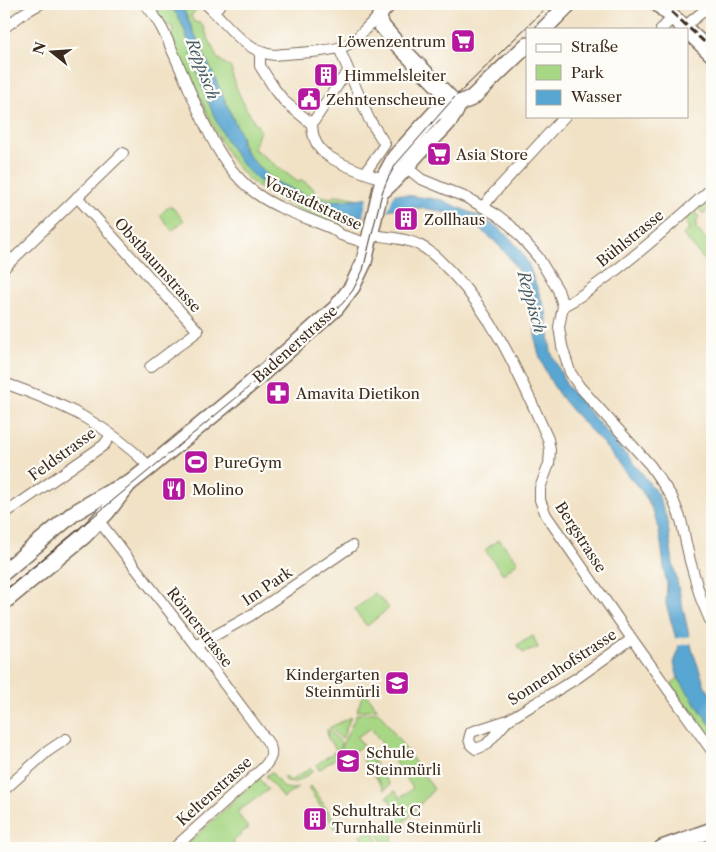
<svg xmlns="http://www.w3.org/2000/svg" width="716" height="852" font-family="'Libre Caslon Text',serif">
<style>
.green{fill:#a7d785;stroke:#718052}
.water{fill:#58a6d2;stroke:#4a6878}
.pier{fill:#f1e2c6}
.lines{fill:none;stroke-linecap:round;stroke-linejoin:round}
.street-casing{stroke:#7b6a59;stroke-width:12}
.secondary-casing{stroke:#7b6a59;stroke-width:18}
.street{stroke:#fff;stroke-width:10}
.secondary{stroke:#fff;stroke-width:15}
.tram{stroke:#3b2a1e;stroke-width:1}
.rail{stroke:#3b2a1e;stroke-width:3;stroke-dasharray:8 4;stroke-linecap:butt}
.labels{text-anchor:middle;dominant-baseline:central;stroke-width:4.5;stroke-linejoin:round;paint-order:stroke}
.poi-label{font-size:15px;fill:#3b2a1e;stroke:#fdfcf7;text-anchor:start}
.street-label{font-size:15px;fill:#3b2a1e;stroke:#fdfcf7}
.water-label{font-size:16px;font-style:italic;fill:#475c66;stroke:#fdfcf7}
</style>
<rect width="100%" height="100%" fill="#fdfcf7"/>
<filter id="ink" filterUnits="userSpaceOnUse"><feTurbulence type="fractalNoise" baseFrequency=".02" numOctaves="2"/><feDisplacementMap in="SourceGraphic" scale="10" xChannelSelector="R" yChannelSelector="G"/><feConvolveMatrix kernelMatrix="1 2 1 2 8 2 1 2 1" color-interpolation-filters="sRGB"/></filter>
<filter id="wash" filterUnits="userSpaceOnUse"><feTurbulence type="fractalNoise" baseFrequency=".0096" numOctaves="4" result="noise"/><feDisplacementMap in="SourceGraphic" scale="20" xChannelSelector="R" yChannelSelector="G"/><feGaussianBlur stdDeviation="1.12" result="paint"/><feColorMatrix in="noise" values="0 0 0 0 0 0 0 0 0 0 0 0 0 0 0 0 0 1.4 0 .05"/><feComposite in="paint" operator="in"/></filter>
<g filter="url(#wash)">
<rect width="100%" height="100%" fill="#f1e2c6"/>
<g class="green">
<path d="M152 4H168C184 18 188 43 195 62 215 121 233 176 295 202 311 208 327 210 344 213L341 228C315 215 285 206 261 189 229 168 215 130 200 97L194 89 195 88 189 78 190 77 188 72H186L171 36 174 31 172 26 166 25Z"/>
<path d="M181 4H195V11L191 16 194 22 200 23 203 26 217 58 231 68C235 91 247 111 260 130L254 149 298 182 302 180 313 188 316 195 331 198 337 195 361 199C350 200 332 202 322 200 291 194 246 170 241 136Z"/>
<path d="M712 195V210H708L704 214 699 210 701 208 699 206Z"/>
<path d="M170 205 184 220 172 231 160 215Z"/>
<path d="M696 213 699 218 696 222V228L712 246V268L711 263H707L683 235 690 228 686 222V218L691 214 693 215Z"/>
<path d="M499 539 518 562 503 574 485 550Z"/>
<path d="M375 593 389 608 367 626 354 610Z"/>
<path d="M533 636 538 648 523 653 517 645Z"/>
<path d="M678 678 712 727V743L671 684Z"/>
<path d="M364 691 377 708V709L357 711Z"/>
<path d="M379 712 434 789 394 833 391 844 382 841 377 832 400 816 387 797 395 791 400 798 413 788 371 728 357 737 363 745 340 761 339 759 343 756 342 745 357 714Z"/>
<path d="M351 717 342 739 329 728Z"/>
<path d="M327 729 341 742 340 755 319 770 316 765 337 750 328 739Z"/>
<path d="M367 752 376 765 369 769 361 756Z"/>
<path d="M311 768 313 771 302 779 293 783 288 782 283 778 285 776 290 781Z"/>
<path d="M271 772 284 788 293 789 299 787 283 798 266 776Z"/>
<path d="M381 772 390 785 384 790 375 776Z"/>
<path d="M259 778 268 790 237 812 248 828 241 833V836L234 839 233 844 239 848H183Z"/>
<path d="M311 786 340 828 337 831 308 788Z"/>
<path d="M372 829 379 843 390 848H369L360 835Z"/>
</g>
<path class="water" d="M168 4H181L182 6 241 136 242 145 247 154 262 170 274 181 307 196 325 201 346 200 398 194 442 200 478 216 497 227 509 237 520 250 528 263 546 312 551 352 567 386 645 477 658 495 667 519 673 563 692 649 705 686 712 696V727L678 678 674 663 679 649 666 604 667 583 665 577C662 552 661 526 649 503 644 492 633 482 626 473 618 465 613 455 605 446 588 426 566 408 553 385 546 373 538 356 536 342 534 331 535 320 532 308 523 266 495 232 454 216 434 208 409 205 388 210 380 211 371 216 363 216 356 216 349 213 342 212 311 208 281 200 257 179 226 154 205 98 194 61 189 42 183 18 168 4Z"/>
<g class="pier">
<path d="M395 192 388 210H386L385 213 363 216 368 195Z"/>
<path d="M691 636 693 643 676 646 674 639Z"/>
</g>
</g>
<g filter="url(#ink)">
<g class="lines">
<defs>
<g id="street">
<path d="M145 4C161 21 170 46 180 68 199 110 217 166 257 194 279 210 308 218 333 229L341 235 369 244"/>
<path d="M206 4C227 23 245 53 275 55 292 53 337 52 349 44 361 37 366 24 379 18"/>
<path d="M214 10 221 4"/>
<path d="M684 27 712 4"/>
<path d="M4 28 24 13 40 4"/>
<path d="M661 29 674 17"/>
<path d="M339 48 369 119 385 144 365 173"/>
<path d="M260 53V66L274 88 285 102 312 124"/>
<path d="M349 72 341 80 312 124C312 133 315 143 321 150 332 162 367 174 383 179"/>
<path d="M406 167 421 179 467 198 497 215 511 226 538 257 558 290 563 306 559 327 562 346 570 372 579 386 650 465 672 497 681 520 690 561 701 599 712 625"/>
<path d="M77 197 198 331 150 367"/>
<path d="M483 207 493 194 565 116"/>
<path d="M371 235C387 237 405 238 419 245 432 251 441 262 451 272 497 320 521 379 548 439L550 450 549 464 540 488V500L546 515 632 639 712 751"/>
<path d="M4 253 11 260"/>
<path d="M4 268 123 153"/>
<path d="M563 306C580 298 596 285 611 274 647 247 679 218 712 188"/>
<path d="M4 383C61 403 106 423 150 467"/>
<path d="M4 514 104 445 111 435"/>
<path d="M99 521 196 646 267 741C275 752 271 760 262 769L174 848"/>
<path d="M196 646 250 616 352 546"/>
<path d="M508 720 577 678 632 639"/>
<path d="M508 720 486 745 476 749 471 745 469 739 471 732Z"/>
<path d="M4 790 48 751 66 739"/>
</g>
<g id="secondary">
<path d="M388 4 381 12 379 18 382 26 398 45 458 106"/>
<path d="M658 4 686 29"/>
<path d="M544 29 569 4"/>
<path d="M687 30 712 54"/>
<path d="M380 193C396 181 407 165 420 151 434 136 451 124 458 106"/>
<path d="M4 572 74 513 108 493 130 483 150 467 248 386 336 308 352 287 364 262 383 179 395 157 435 113 472 98 527 45"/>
<path d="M4 602 84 536 107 512 128 485"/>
<path d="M662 848 712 830"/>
</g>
</defs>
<use href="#street" class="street-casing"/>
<use href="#secondary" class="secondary-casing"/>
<use href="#street" class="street"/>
<use href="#secondary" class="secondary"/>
<path class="tram" d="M4 591 242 393 343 303 353 290 363 270 382 193 388 178 396 164 453 99 550 4"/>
<path class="rail" d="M663 4 712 49"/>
</g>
</g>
<defs>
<symbol id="supermarket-square" viewBox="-11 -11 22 22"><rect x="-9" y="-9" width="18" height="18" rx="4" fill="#b5179e" stroke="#fdfcf7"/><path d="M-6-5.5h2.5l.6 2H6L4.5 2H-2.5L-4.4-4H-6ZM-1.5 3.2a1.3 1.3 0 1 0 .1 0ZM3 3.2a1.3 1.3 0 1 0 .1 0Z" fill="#fff"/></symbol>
<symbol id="building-square" viewBox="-11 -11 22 22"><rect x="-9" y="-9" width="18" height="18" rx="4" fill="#b5179e" stroke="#fdfcf7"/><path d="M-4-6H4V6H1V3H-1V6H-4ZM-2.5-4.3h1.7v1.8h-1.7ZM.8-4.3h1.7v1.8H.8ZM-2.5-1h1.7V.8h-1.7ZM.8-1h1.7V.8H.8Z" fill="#fff"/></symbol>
<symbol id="civic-square" viewBox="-11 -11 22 22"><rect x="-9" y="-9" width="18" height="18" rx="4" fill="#b5179e" stroke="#fdfcf7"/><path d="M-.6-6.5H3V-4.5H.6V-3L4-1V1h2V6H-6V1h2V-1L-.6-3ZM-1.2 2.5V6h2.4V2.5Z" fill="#fff"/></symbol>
<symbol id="pharmacy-square" viewBox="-11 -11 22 22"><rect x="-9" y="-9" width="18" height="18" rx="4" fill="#b5179e" stroke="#fdfcf7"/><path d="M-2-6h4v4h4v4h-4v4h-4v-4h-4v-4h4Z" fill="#fff"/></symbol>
<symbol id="stadium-square" viewBox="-11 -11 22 22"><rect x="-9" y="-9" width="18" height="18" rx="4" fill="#b5179e" stroke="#fdfcf7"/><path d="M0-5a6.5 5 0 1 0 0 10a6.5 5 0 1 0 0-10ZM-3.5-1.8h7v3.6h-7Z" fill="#fff"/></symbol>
<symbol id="restaurant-square" viewBox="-11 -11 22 22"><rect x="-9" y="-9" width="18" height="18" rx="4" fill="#b5179e" stroke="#fdfcf7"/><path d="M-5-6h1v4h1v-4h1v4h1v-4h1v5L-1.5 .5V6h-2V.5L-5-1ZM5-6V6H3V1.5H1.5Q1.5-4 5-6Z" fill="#fff"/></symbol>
<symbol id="school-square" viewBox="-11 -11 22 22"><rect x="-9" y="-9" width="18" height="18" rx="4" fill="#b5179e" stroke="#fdfcf7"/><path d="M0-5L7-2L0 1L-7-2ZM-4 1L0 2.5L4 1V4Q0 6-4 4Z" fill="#fff"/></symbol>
</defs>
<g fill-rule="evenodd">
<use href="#supermarket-square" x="449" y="27" width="28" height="28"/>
<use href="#building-square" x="312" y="61" width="28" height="28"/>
<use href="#civic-square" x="295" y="85" width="28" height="28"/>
<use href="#supermarket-square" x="425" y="140" width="28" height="28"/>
<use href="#building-square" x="392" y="205" width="28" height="28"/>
<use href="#pharmacy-square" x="264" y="379" width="28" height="28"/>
<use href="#stadium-square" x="182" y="448" width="28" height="28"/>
<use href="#restaurant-square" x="160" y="475" width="28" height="28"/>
<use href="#school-square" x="383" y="669" width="28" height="28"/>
<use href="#school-square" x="334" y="747" width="28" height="28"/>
<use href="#building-square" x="301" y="805" width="28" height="28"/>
</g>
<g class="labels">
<g class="poi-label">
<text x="446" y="41" text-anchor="end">Löwenzentrum</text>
<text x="344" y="75">Himmelsleiter</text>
<text x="326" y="99">Zehntenscheune</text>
<text x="456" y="154">Asia Store</text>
<text x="424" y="219">Zollhaus</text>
<text x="296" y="393">Amavita Dietikon</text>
<text x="214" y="462">PureGym</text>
<text x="192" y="489">Molino</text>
<text x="380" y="674" text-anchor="end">Kindergarten<tspan x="380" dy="17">Steinmürli</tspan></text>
<text x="366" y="752">Schule<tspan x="366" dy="17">Steinmürli</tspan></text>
<text x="332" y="810">Schultrakt C<tspan x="332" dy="17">Turnhalle Steinmürli</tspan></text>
</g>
<g class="street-label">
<text transform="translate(313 203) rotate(25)">Vorstadtstrasse</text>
<text transform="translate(630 238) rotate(-39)">Bühlstrasse</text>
<text transform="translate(158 265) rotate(48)">Obstbaumstrasse</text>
<text transform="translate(295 344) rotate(-42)">Badenerstrasse</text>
<text transform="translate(62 454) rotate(-36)">Feldstrasse</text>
<text transform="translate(581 537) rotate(57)">Bergstrasse</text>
<text transform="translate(267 586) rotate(-34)">Im Park</text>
<text transform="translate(200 627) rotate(52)">Römerstrasse</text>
<text transform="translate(562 667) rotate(-33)">Sonnenhofstrasse</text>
<text transform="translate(214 791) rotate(-42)">Keltenstrasse</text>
</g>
<g class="water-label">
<text transform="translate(203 69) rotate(69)">Reppisch</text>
<text transform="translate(532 302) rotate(74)">Reppisch</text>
</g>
</g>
<rect width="716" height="852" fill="none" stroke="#fdfcf7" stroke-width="20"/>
<rect x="526" y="28" width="162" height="90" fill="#fdfcf7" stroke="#afa8a0"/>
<rect x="536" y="44" width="25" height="8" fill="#ffffff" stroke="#afa8a0"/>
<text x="571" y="52" font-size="15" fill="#3b2a1e">Straße</text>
<rect x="536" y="65" width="25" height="15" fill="#a7d785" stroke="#afa8a0"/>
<text x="571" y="78" font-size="15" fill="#3b2a1e">Park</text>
<rect x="536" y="90" width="25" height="15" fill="#58a6d2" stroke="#afa8a0"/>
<text x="571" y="102" font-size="15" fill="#3b2a1e">Wasser</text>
<g transform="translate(52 52) rotate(287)" stroke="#fdfcf7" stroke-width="4" paint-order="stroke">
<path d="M0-4L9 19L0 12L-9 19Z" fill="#3b2a1e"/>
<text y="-8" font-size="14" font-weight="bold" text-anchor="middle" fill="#3b2a1e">N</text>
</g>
</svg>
